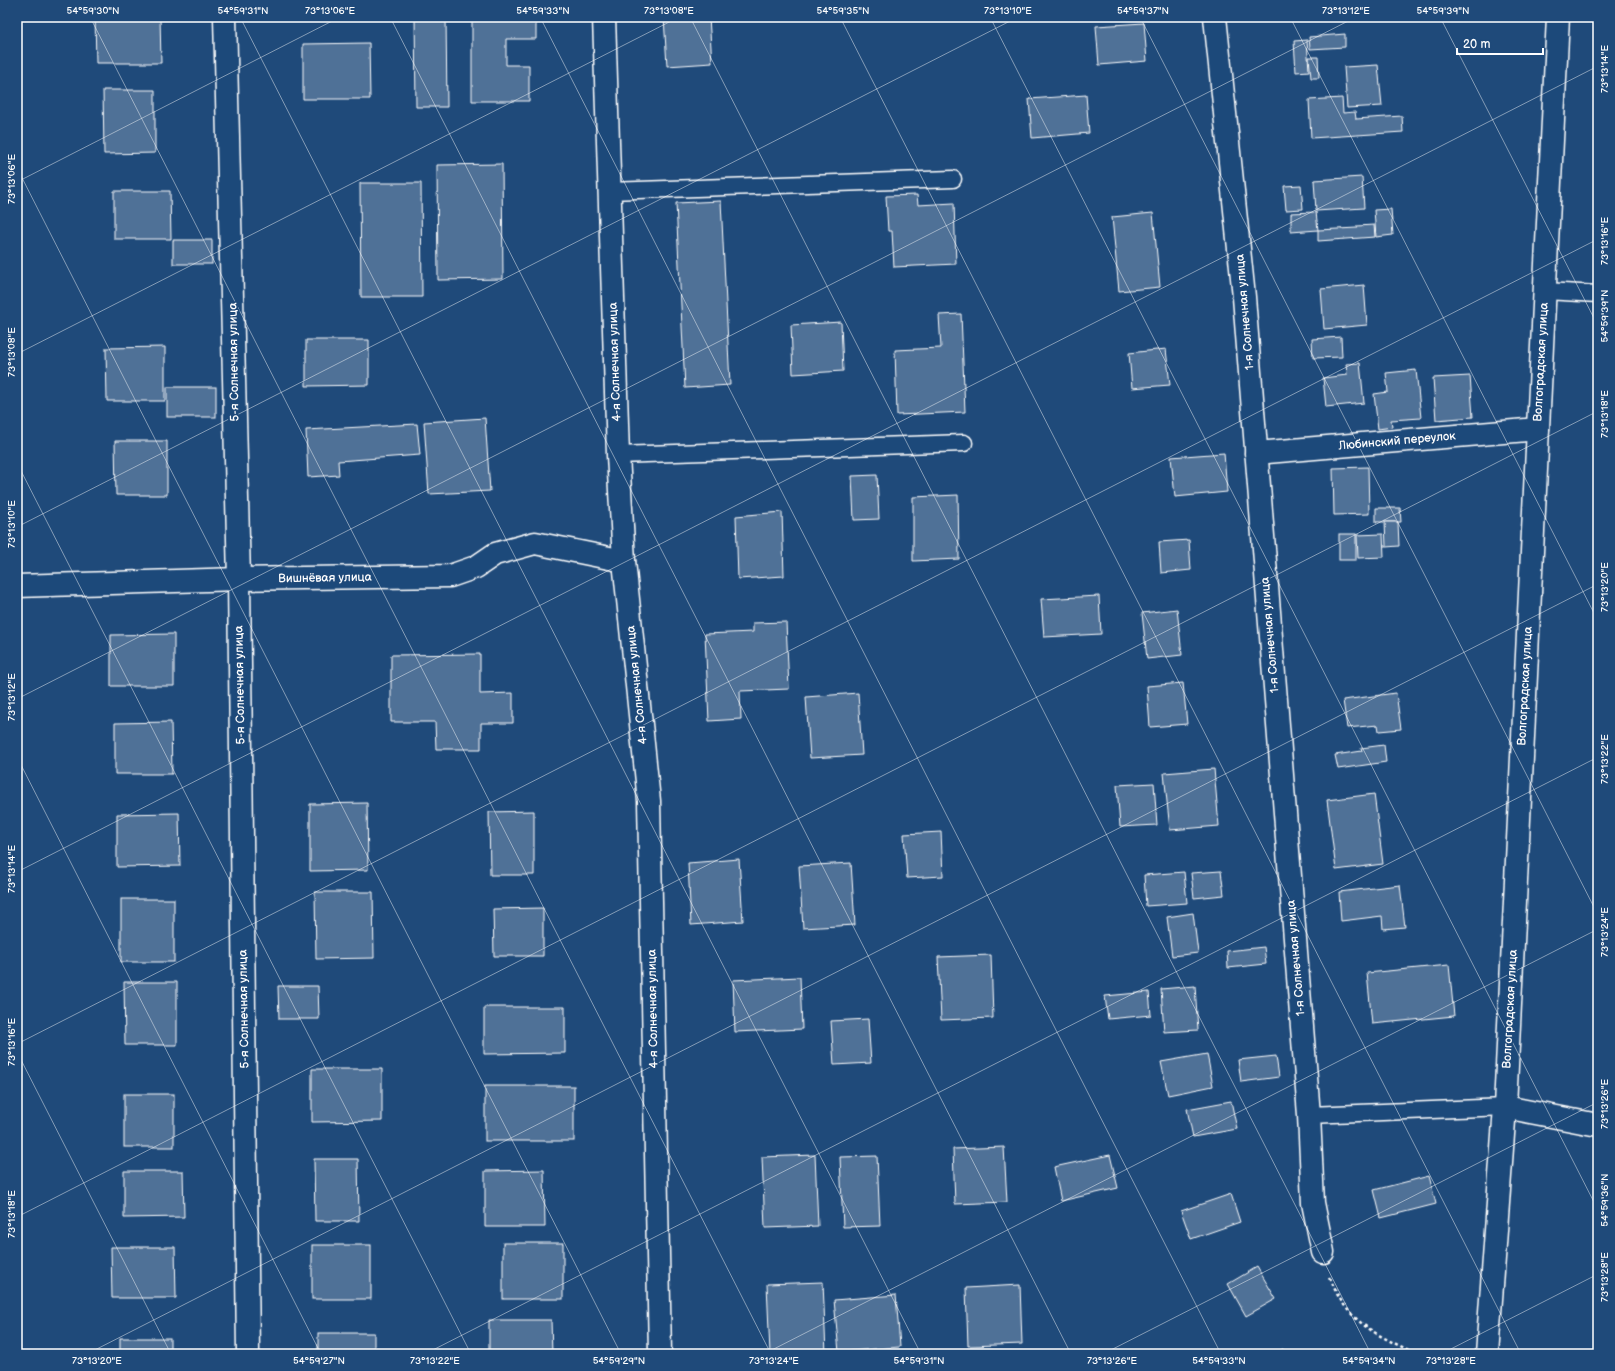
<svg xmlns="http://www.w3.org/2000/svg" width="1615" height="1371" font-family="'Balsamiq Sans',sans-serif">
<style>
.building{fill:#507197;stroke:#fff}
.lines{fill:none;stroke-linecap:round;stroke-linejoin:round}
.service-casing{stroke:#fff;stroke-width:19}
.minor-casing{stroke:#fff;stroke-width:25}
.primary-casing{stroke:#fff;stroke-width:25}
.path{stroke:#fff;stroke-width:2.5;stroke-dasharray:3 3;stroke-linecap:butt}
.service{stroke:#1f4a7a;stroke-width:16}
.minor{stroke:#1f4a7a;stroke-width:22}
.primary{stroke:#1f4a7a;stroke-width:22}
.ticks{fill:none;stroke:#fff;stroke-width:1;stroke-opacity:0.45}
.labels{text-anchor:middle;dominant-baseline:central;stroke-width:3.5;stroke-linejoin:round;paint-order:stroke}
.street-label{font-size:12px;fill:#fff;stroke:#1f4a7a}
.neatline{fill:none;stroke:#fff;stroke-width:1.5}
.ticks-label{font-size:10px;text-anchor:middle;fill:#fff}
</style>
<rect width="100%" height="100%" fill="#1f4a7a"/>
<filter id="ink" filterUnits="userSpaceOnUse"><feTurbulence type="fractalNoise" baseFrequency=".025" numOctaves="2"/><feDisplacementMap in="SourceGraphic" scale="8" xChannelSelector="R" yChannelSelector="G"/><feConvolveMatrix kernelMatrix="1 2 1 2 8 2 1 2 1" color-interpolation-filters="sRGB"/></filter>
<g filter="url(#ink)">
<g class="building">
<path d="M95 17H160L161 63H96Z"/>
<path d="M415 17H446L447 107H416Z"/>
<path d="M472 17H536V39H506V65H529V101H472Z"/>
<path d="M664 17H709L712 63 667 66Z"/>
<path d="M1144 23 1147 61 1099 65 1096 26Z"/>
<path d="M1345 34V47L1310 49 1309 37Z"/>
<path d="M1307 40 1309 71 1296 72 1294 41Z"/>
<path d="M369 43 370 99H303V44Z"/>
<path d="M1309 57H1318L1319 78H1311Z"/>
<path d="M1378 65 1382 106 1347 108 1344 67Z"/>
<path d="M103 90H155V153L104 154Z"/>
<path d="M1086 95 1089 133 1032 138 1029 99Z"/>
<path d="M1342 98 1343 113 1355 112 1356 119 1402 116 1403 132 1311 138 1309 100Z"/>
<path d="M502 164 503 279 438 280 437 165Z"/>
<path d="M1362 177 1364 208 1316 211 1314 180Z"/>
<path d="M360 183H421L422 297H361Z"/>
<path d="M1301 185 1303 209 1286 210 1284 186Z"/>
<path d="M114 191H170L171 239H114Z"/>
<path d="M917 195 918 205 954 203 956 264 894 267 892 231H888L886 196Z"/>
<path d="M721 201 730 385 685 388 676 203Z"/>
<path d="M1391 209 1393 235 1376 237 1374 210Z"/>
<path d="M1316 212 1318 230 1291 232V213Z"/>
<path d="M1153 213 1160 287 1119 291 1112 217Z"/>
<path d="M1374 225 1375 237 1318 241V230L1357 228V226Z"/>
<rect x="173" y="240" width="39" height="24"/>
<path d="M1364 285 1367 325 1324 329 1321 289Z"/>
<path d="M961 314 965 412 897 415 895 350 941 348 939 315Z"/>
<path d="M841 322 843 371 793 374 791 325Z"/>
<path d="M1341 337 1342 357 1313 358 1312 339Z"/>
<path d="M306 340H369V385L306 386Z"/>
<path d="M165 347V401H107L106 348Z"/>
<path d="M1166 349 1170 385 1132 388 1129 353Z"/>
<path d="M1360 363 1364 403 1326 407 1323 378 1347 375 1346 364Z"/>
<path d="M1416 370 1421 418 1391 420 1392 427 1378 429 1374 394 1388 392 1386 373Z"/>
<path d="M1470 376 1473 417 1436 420 1433 378Z"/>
<rect x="167" y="387" width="49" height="30"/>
<path d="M485 418 490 491 429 494 424 422Z"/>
<path d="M417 424 420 455 338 461 339 475 308 477 306 430Z"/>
<path d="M115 441H167V495H116Z"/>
<path d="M1224 453 1227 492 1175 497 1171 457Z"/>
<path d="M1368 467 1369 514 1334 515 1333 468Z"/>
<path d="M877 475 879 519 854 520 852 476Z"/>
<path d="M958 495 959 559 913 561V497Z"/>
<path d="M1376 508H1400L1401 522H1376Z"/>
<path d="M782 512 784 576 738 579 736 516Z"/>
<path d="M1385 522H1398L1399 546 1386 547Z"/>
<rect x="1339" y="534" width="17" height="26"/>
<path d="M1383 534 1384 557 1358 558 1357 535Z"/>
<path d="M1189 540 1191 570 1161 573 1159 542Z"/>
<path d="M1099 596 1101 634 1044 637 1041 599Z"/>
<path d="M1177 609 1182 655 1147 659 1142 613Z"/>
<path d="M786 622 789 689 740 691 741 719 709 721 705 634 753 632V623Z"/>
<path d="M174 634V686H111V635Z"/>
<path d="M480 654V694L513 693V723H481V749H436L435 722H391V655Z"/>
<path d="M1183 683 1187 724 1150 727 1147 686Z"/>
<path d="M858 693 862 755 810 758 806 697Z"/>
<path d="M1396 693 1401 729 1379 731 1378 725 1347 728 1343 700Z"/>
<path d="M171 722 172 774H115V723Z"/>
<path d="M1384 745 1386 762 1338 769 1335 755 1362 751 1361 748Z"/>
<path d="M1214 769 1219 826 1170 830 1164 773Z"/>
<path d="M1154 783 1157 825 1120 827 1117 785Z"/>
<path d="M1374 794 1383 864 1336 870 1327 800Z"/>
<path d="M367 803 368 870 310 871V804Z"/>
<path d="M534 811V875H490L489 812Z"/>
<path d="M179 813 180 866 117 867V814Z"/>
<path d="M941 832 943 876 907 878 904 834Z"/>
<path d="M739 859 743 921 691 925 688 863Z"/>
<path d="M851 863 855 925 803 928 799 866Z"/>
<path d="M1221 871 1224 895 1194 898 1191 873Z"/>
<path d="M1184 872 1187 903 1146 906 1144 875Z"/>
<path d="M1400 885 1405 927 1383 929 1382 916 1341 921 1339 892Z"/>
<path d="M315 892H373L374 958 316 959Z"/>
<rect x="121" y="899" width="53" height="63"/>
<path d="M543 908V956H494L493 909Z"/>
<path d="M1193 913 1198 953 1172 956 1167 917Z"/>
<path d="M1264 947 1266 964 1228 968 1227 951Z"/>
<path d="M991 955 993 1018 941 1020 938 957Z"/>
<path d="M1449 965 1454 1016 1372 1024 1367 973Z"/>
<path d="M800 977 802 1029 735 1032 733 980Z"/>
<path d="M124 982H177V1045H125Z"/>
<path d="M278 986H318L319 1019H279Z"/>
<path d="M1195 986 1198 1030 1164 1032 1161 989Z"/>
<path d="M1149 992 1151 1015 1108 1019 1105 996Z"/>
<path d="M484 1007H565V1053L484 1054Z"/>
<path d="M868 1019 871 1063 834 1065 831 1021Z"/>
<path d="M1207 1054 1213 1086 1168 1095 1161 1062Z"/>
<path d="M1276 1056 1279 1077 1241 1082 1238 1060Z"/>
<path d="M312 1069H382V1121L312 1122Z"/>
<rect x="485" y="1086" width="89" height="55"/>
<rect x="124" y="1094" width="50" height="53"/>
<path d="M1231 1101 1237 1129 1193 1137 1187 1109Z"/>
<path d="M1004 1147 1007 1202 955 1204 953 1149Z"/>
<path d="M815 1155 818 1226 765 1228 762 1157Z"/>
<path d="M1110 1155 1118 1188 1061 1201 1054 1167Z"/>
<path d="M877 1156 880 1226 843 1227 840 1157Z"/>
<path d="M314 1159H358L359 1221H315Z"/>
<path d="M544 1170 545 1227H485V1171Z"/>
<path d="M124 1171H183L184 1217 124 1218Z"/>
<path d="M1429 1176 1436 1204 1381 1218 1374 1190Z"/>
<path d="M1231 1194 1240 1222 1191 1239 1181 1211Z"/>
<rect x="503" y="1243" width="60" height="56"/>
<rect x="312" y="1245" width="59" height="54"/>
<path d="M111 1247H175L176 1298H112Z"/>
<path d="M1257 1267 1276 1299 1246 1316 1228 1284Z"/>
<path d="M823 1282 826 1354H770L767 1284Z"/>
<path d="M1020 1285 1022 1344 968 1346 966 1288Z"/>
<path d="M896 1295 900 1347 839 1352 834 1300Z"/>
<path d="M489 1320H551L552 1354H489Z"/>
<rect x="17" y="1328" width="2" height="26"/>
<rect x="318" y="1333" width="56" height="21"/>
<rect x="120" y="1338" width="50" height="16"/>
<path d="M1283 1349 1286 1354H1274Z"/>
</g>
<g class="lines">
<defs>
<g id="service">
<path d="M609 191 953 179"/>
<path d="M1545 291 1598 294"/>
<path d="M618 455 964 443"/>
<path d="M1309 1115 1505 1107"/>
</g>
<g id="minor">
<path d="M225 17 239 579 248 1354"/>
<path d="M604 17 618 455 624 561 649 801 660 1354"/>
<path d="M1215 17 1244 297 1309 1115 1313 1203 1323 1252"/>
<path d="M1256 453 1538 429"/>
<path d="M17 586 239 579 450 576 476 567 495 554 535 543 624 561"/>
<path d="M1505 1107 1598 1125"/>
</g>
<path id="primary" d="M1487 1354 1505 1107 1558 17"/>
</defs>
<use href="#service" class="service-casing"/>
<use href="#minor" class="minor-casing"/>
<use href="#primary" class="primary-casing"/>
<path class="path" d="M1330 1277C1345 1322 1377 1335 1417 1354"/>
<use href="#service" class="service"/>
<use href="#minor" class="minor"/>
<use href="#primary" class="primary"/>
</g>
</g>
<path class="ticks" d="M90 17 771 1354M240 17 921 1354M390 17 1071 1354M540 17 1221 1354M690 17 1371 1354M840 17 1521 1354M990 17 1598 1210M1140 17 1598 915M1290 17 1598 621M1440 17 1598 326M1590 17 1598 32M17 168 621 1354M17 182 340 17M17 354 679 17M17 463 471 1354M17 527 1018 17M17 699 1356 17M17 757 321 1354M17 872 1598 66M17 1044 1598 239M17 1052 171 1354M17 1217 1598 411M17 1346 21 1354M87 1354 1598 584M425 1354 1598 757M764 1354 1598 929M1103 1354 1598 1102M1441 1354 1598 1274"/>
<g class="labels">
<g class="street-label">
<text transform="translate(1245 312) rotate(-95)">1-я Солнечная улица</text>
<text transform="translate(234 362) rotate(-91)">5-я Солнечная улица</text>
<text transform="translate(615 362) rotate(-92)">4-я Солнечная улица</text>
<text transform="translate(1541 362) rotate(-87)">Волгоградская улица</text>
<text transform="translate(1397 441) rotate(-5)">Любинский переулок</text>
<text transform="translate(325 578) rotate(-1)">Вишнёвая улица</text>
<text transform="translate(1270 635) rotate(-95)">1-я Солнечная улица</text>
<text transform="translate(240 685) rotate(-91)">5-я Солнечная улица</text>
<text transform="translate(637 685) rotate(-96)">4-я Солнечная улица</text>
<text transform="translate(1525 686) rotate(-87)">Волгоградская улица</text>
<text transform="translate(1296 958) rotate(-95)">1-я Солнечная улица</text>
<text transform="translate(244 1009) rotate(-91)">5-я Солнечная улица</text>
<text transform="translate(653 1009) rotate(-91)">4-я Солнечная улица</text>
<text transform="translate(1510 1009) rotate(-87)">Волгоградская улица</text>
</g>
</g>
<rect width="1615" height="1371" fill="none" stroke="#1f4a7a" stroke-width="44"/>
<path d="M1457 48v6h86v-6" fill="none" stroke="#ffffff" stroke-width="2"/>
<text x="1463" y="48" font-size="12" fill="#ffffff" stroke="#1f4a7a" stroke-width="3" paint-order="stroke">20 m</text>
<rect x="22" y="22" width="1571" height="1327" class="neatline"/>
<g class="ticks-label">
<text x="93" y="14">54°59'30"N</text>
<text x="243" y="14">54°59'31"N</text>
<text x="330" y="14">73°13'06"E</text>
<text x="543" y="14">54°59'33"N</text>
<text x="669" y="14">73°13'08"E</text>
<text x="843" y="14">54°59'35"N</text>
<text x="1008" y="14">73°13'10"E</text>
<text x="1143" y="14">54°59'37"N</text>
<text x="1346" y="14">73°13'12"E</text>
<text x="1443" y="14">54°59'39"N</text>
<text transform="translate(1604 69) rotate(-90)" y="4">73°13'14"E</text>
<text transform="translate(11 179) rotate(-90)" y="4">73°13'06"E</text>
<text transform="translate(1604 241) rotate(-90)" y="4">73°13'16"E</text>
<text transform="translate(1604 316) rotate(-90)" y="4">54°59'39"N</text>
<text transform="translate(11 352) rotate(-90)" y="4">73°13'08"E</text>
<text transform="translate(1604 414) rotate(-90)" y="4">73°13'18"E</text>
<text transform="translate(11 524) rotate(-90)" y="4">73°13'10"E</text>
<text transform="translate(1604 587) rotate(-90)" y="4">73°13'20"E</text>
<text transform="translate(11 697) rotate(-90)" y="4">73°13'12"E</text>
<text transform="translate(1604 759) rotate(-90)" y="4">73°13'22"E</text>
<text transform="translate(11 869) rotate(-90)" y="4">73°13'14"E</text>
<text transform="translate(1604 932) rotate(-90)" y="4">73°13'24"E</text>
<text transform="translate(11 1042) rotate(-90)" y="4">73°13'16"E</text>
<text transform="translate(1604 1104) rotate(-90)" y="4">73°13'26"E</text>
<text transform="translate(1604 1200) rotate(-90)" y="4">54°59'36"N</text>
<text transform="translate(11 1214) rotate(-90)" y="4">73°13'18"E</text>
<text transform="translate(1604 1277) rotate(-90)" y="4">73°13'28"E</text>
<text x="97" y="1364">73°13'20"E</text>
<text x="319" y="1364">54°59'27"N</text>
<text x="435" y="1364">73°13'22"E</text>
<text x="619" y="1364">54°59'29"N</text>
<text x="774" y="1364">73°13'24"E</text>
<text x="919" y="1364">54°59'31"N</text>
<text x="1112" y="1364">73°13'26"E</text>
<text x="1219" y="1364">54°59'33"N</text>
<text x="1369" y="1364">54°59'34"N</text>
<text x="1451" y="1364">73°13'28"E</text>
</g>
</svg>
